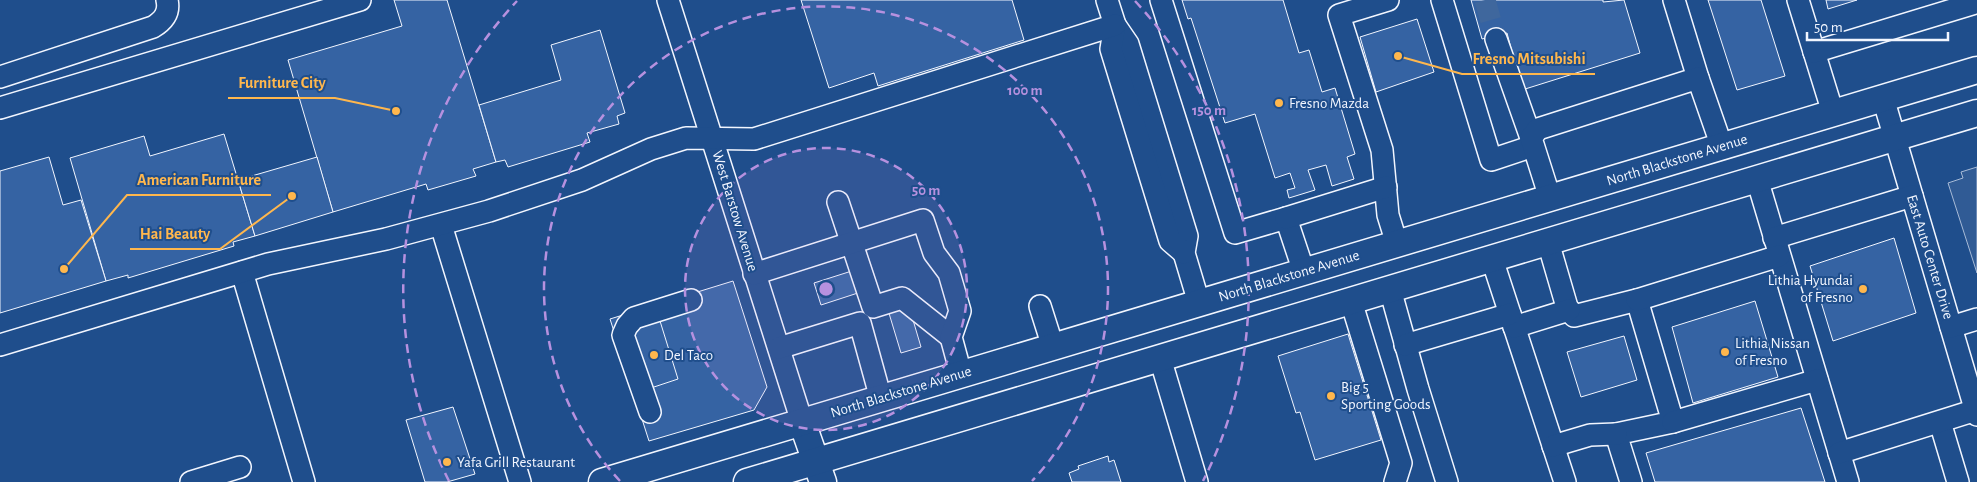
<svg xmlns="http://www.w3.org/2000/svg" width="1977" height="482" font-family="'Alegreya Sans',sans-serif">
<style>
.built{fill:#305b95;stroke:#a8bbd7}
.building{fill:#3563a3;stroke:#f2f6ff}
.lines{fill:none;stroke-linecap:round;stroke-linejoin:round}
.minor-tunnel{stroke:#3f679d;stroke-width:21;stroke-dasharray:21 11;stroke-linecap:butt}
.minor-casing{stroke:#f2f6ff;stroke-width:24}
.major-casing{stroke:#f2f6ff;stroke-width:29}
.minor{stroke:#1f4e8c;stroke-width:21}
.major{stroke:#1f4e8c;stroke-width:26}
.ring{fill:none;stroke:#b691df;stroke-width:2.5;stroke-dasharray:9 6}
.poi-dot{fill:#ffb74d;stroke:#1f4e8c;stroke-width:2}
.labels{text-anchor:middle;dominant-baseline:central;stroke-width:4;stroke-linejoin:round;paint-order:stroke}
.poi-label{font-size:15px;fill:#f2f6ff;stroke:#1f4e8c;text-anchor:start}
.street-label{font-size:15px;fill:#f2f6ff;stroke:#1f4e8c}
.centre{fill:#b691df;stroke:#1f4e8c;stroke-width:2.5}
.ring-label{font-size:15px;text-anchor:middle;font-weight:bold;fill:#b691df;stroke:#1f4e8c;stroke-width:4;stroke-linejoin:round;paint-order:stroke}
.leader{fill:none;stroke:#ffb74d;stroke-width:2}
.callout-dot{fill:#ffb74d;stroke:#1f4e8c;stroke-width:2}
.callout-label{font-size:16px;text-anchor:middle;font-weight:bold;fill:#ffb74d;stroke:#1f4e8c;stroke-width:4;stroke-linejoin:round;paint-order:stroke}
</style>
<rect width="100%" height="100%" fill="#1f4e8c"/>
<path class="built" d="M1977 167V273L1948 183 1963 178 1961 172Z"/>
<g class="building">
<path d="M394 0H447L496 162 473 169 476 176 428 190 426 184 333 212 288 60 402 26Z"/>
<path d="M801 0H1012L1024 40 878 86 874 73 829 88Z"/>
<path d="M1182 0H1283L1299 53 1309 50 1322 92 1335 88 1355 154 1347 157 1354 179 1332 186 1326 165 1308 170 1315 190 1289 198 1287 190 1295 188 1290 173 1275 178 1255 114 1225 123 1191 18 1188 19Z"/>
<path d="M1471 0H1603V2L1624 0 1640 53 1522 90 1507 33 1482 39Z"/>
<path d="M1708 0H1761L1785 76 1737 90Z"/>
<path d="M1826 0H1857L1828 9Z"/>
<path d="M1417 19 1434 72 1376 92 1360 37Z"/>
<path d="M600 30 625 113 617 116 619 124 587 133 590 142 508 167 505 160 496 162 479 105 561 80 551 45Z"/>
<path d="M224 134 255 236 233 242 234 246 128 278V275L106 281 70 158 144 136 150 156Z"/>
<path d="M49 157 63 205 81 200 106 281 0 313V171Z"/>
<path d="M317 157 333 212 255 236 238 180Z"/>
<path d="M1894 238 1916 313 1833 341 1810 266Z"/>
<path d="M858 269 864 291 821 305 814 283Z"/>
<path d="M733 281 767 387 754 410 649 441 610 319Z"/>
<path d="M1755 301 1778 377 1693 403 1672 327Z"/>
<path d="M908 303 921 347 901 353 888 310Z"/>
<path d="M660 321 678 379 648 389 630 331Z"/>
<path d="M1348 334 1381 440 1315 460 1300 412 1296 413 1278 356Z"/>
<path d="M1624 336 1637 380 1581 397 1567 352Z"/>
<path d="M453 407 475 474 447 482H425L406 420Z"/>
<path d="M1801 408 1825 482H1655L1646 453Z"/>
<path d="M1108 456 1109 462 1114 460 1121 482H1072L1069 473 1079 469 1078 466Z"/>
</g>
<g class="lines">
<path class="minor-tunnel" d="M1485 0 1496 39"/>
<defs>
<g id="minor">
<path d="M668 0 802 422"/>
<path d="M1107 0 1115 25 1128 44 1187 236 1184 253 1199 303"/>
<path d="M1161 0 1235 233 1286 218 1304 272"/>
<path d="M1388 0 1339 15 1382 150 1388 215 1397 244"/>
<path d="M1442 0 1491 160 1533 146"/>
<path d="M1674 0 1698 78"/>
<path d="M1798 0 1833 113"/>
<path d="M1115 25 1111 49 1170 241 1184 253"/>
<path d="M1496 39 1531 138"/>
<path d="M1814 52 1972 4 1970 0"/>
<path d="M0 77 153 27C163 21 170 13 167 0"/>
<path d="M1883 98 1977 415"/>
<path d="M0 108 360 0"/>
<path d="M1757 179 1848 482"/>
<path d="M1550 198 1531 138 1538 129 1698 78 1722 147"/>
<path d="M838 202 873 307 902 298 951 337"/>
<path d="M1286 218 1386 187"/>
<path d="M441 225 520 482"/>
<path d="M1774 238 1912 196"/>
<path d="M1548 242 1567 307 1574 316 1637 300 1673 422 1616 434 1631 482"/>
<path d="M1492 259 1565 482"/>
<path d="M242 272 304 482"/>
<path d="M754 274 923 220 934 253 949 273 960 311 951 337 961 374"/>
<path d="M1390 289 1418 389 1447 482"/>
<path d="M1637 300 1779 256"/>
<path d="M1351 301 1401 463 1395 482"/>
<path d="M1040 306 1053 347"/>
<path d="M1514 327 1569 310"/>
<path d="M1951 327 1977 319"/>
<path d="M0 345 268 264 386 239 489 211 582 180 651 149 686 138 754 139 1115 25"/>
<path d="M1405 345 1510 314"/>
<path d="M779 348 860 323 881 399"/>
<path d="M1160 358 1197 482"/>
<path d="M650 412 623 335 627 326 634 318 691 300"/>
<path d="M1673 422 1817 380"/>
<path d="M1940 422 1958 482"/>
<path d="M1553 446 1590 435 1616 434"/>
<path d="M1839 453 1976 410"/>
<path d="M191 482 240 467"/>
</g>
<g id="major">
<path d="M802 422 823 482"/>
<path d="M602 482 1977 70"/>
<path d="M747 482 1977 113"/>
</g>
</defs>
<use href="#minor" class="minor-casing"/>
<use href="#major" class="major-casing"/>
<use href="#minor" class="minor"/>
<use href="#major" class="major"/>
</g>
<circle cx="826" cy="289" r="141" fill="#b691df" fill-opacity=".12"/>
<g class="ring">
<circle cx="826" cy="289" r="141"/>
<path d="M620 481A282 282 0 1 1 1032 481"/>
<path d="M449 481A423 423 0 0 1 517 1M1135 1A423 423 0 0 1 1203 481"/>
</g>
<g class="poi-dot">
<circle cx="1279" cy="103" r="5"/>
<circle cx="1863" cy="289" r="5"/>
<circle cx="1725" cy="352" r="5"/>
<circle cx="654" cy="355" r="5"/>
<circle cx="1331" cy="396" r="5"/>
<circle cx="447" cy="462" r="5"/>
</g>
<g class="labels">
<g class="poi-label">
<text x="1289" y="103">Fresno Mazda</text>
<text x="1853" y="280" text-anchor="end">Lithia Hyundai<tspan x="1853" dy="17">of Fresno</tspan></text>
<text x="1735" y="343">Lithia Nissan<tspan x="1735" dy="17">of Fresno</tspan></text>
<text x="664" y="355">Del Taco</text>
<text x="1341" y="387">Big 5<tspan x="1341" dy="17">Sporting Goods</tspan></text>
<text x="457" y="462">Yafa Grill Restaurant</text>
</g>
<g class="street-label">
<text transform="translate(1677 160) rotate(-17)">North Blackstone Avenue</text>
<text transform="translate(735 211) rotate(73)">West Barstow Avenue</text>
<text transform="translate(1930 257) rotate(73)">East Auto Center Drive</text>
<text transform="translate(1289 276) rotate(-17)">North Blackstone Avenue</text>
<text transform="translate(901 392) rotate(-17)">North Blackstone Avenue</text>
</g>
</g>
<circle cx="826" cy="289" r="8" class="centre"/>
<g class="ring-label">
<text x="1025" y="95">100 m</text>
<text x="1209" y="115">150 m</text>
<text x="926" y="195">50 m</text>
</g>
<path class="leader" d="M1398 56L1462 74H1595M396 111L335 98H228M64 269L127 195H271M292 196L220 249H130"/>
<g class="callout-dot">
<circle cx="1398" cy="56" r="5"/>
<circle cx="396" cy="111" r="5"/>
<circle cx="64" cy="269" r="5"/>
<circle cx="292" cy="196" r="5"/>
</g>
<g class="callout-label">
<text x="1529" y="64">Fresno Mitsubishi</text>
<text x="282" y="88">Furniture City</text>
<text x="199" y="185">American Furniture</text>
<text x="175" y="239">Hai Beauty</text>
</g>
<path d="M1807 32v8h141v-8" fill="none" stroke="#f2f6ff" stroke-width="2.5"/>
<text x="1814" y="32" font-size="15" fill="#f2f6ff" stroke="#1f4e8c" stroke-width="4" paint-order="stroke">50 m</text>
</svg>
